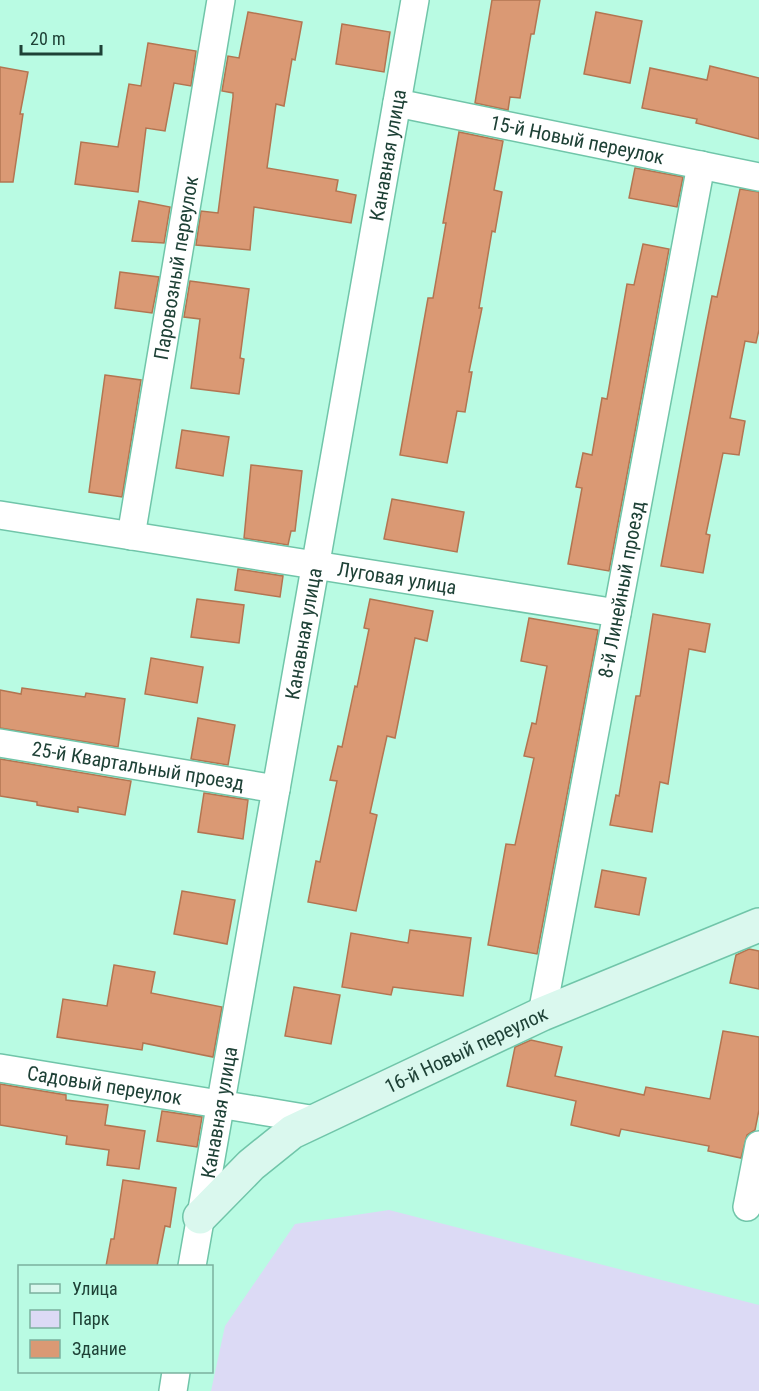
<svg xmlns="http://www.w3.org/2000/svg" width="759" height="1391" font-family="'Roboto Condensed',sans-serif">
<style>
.green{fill:#dcdaf5}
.building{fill:#da9974;stroke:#b37551;stroke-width:1.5}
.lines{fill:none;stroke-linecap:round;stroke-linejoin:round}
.street-casing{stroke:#70c5a9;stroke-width:30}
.secondary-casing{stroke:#70c5a9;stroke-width:36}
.street{stroke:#fff;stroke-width:27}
.secondary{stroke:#daf8ee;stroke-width:33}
.labels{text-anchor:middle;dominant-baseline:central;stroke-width:4.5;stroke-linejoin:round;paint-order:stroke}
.street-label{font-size:20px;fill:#1e4136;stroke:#b9fbe3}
</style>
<rect width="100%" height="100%" fill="#b9fbe3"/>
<path class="green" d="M389 1210 759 1305V1391H211L225 1326 295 1224Z"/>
<g class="building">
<path d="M492 0H540L534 34H531L520 98 510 97 508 110 475 103Z"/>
<path d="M248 12 302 22 295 60 292 59 284 106 276 104 267 168 338 180 336 191 356 195 351 223 254 207 250 250 196 245 201 211 218 213 233 97V93L222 91 228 56 239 58Z"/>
<path d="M596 12 642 21 630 83 584 74Z"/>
<path d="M342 24 390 32 384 72 336 64Z"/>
<path d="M148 43 196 51 191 86 174 83 165 131 146 128 138 192 75 184 81 142 118 147 129 84 141 86Z"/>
<path d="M710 66 759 78V139L696 123 697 119 642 108 650 68 707 80Z"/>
<path d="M0 67 28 72 20 114H23L13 182H0Z"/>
<path d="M459 132 503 141 494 190 502 192 495 232 492 231 479 308H482L469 372H472L465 412 457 411 447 463 400 455 428 298H433L446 223H443Z"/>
<path d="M635 168 683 177 677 207 629 198Z"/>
<path d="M740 189 759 192V330L756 343 745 341 730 418 745 421 739 455 723 453 706 534 710 535 703 573 661 566 705 332 712 296 717 297Z"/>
<path d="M139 201 170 207 164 243 132 241Z"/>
<path d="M643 244 669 249 609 571 568 564 582 488 576 487 583 453 592 455 602 398 607 399 627 284 634 285Z"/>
<path d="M120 272 159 277 152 313 115 308Z"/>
<path d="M190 281 249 289 240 358 244 359 239 394 191 388 200 319 184 317Z"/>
<path d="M105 375 141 380 122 497 89 492Z"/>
<path d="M182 430 229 437 223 476 176 468Z"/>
<path d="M251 465 302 471 295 531H291L288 545 244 538Z"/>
<path d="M392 499 464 512 457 552 384 539Z"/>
<path d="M238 569 283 576 280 597 235 590Z"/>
<path d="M197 599 244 605 239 643 191 637Z"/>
<path d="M370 599 433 611 427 641 415 638 395 738 387 736 370 813 377 815 356 911 308 902 316 861 320 862 337 781 330 780 338 746 342 747 355 686 357 687 369 629 364 628Z"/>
<path d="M653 614 710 624 705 652 689 649 668 784 660 782 652 832 610 825 616 795 619 796 636 696H640Z"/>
<path d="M529 618 598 630 537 954 488 945 506 844 515 845 534 758 524 756 532 723 536 724 547 666 521 661Z"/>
<path d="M151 658 203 667 197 703 145 694Z"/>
<path d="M22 688 85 697 86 693 125 699 118 747 0 728V690L21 694Z"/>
<path d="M198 718 235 725 228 765 191 759Z"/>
<path d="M0 759 131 781 125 815 78 807V812L37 805V802L0 796Z"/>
<path d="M204 793 248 800 243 839 198 832Z"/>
<path d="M602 870 646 878 639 915 595 907Z"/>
<path d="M182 891 235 900 227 944 174 934Z"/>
<path d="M410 930 471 938 463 996 393 987 391 995 342 987 351 933 408 943Z"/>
<path d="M749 949 759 951V989L730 983 736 955Z"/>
<path d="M114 965 155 972 151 993 222 1007 213 1057 143 1043 142 1050 57 1037 63 999 107 1006Z"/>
<path d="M294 987 340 995 331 1044 285 1036Z"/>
<path d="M723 1031 759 1037V1110L755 1130 747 1135 741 1158 708 1151 709 1146 621 1129 619 1136 571 1125 576 1101 507 1086 515 1047 531 1040 562 1047 555 1076 644 1095 646 1087 710 1099Z"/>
<path d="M0 1084 66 1095V1100L108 1105 105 1125 145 1131 139 1169 107 1165 109 1150 66 1144 67 1136 0 1125Z"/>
<path d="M162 1111 202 1117 197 1147 157 1141Z"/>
<path d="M123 1180 176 1188 170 1227 165 1226 157 1266H106L111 1239H114Z"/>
</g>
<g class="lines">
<defs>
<g id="street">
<path id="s1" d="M397 103 759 177"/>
<path id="s2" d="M0 515 617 613"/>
<path id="s3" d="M131 536 221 0"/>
<path id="s4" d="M0 743 276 789"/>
<path id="s5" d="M542 1014 701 165"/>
<path id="s6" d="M0 1068 316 1120"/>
<path d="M747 1207 759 1145"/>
<path id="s7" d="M192 1266 415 0"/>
<path d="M173 1391 176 1372"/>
</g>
<g id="secondary">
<path id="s8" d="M200 1217 251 1165 292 1132 542 1014 759 925"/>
</g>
</defs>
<use href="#street" class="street-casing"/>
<use href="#secondary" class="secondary-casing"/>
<use href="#street" class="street"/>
<use href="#secondary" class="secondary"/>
</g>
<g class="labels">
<g class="street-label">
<text stroke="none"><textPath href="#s1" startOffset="184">15-й Новый переулок</textPath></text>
<text stroke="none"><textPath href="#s7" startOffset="1128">Канавная улица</textPath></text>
<text stroke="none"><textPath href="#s3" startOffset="272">Паровозный переулок</textPath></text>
<text stroke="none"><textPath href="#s2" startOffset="402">Луговая улица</textPath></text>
<text stroke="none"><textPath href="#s5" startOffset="432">8-й Линейный проезд</textPath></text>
<text stroke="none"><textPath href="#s7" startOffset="642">Канавная улица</textPath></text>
<text stroke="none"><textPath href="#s4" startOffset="140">25-й Квартальный проезд</textPath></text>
<text stroke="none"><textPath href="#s8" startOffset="318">16-й Новый переулок</textPath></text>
<text stroke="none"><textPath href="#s6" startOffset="106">Садовый переулок</textPath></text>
<text stroke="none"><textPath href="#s7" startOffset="156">Канавная улица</textPath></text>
</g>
</g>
<rect x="18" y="1265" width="195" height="108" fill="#b9fbe3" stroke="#7bb19e" stroke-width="1.5"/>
<rect x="30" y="1284" width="30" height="9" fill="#daf8ee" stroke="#7bb19e" stroke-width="1.5"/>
<text x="72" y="1295" font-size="18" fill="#1e4136">Улица</text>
<rect x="30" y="1310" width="30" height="18" fill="#dcdaf5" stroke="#7bb19e" stroke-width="1.5"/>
<text x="72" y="1325" font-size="18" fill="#1e4136">Парк</text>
<rect x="30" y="1340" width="30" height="18" fill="#da9974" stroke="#7bb19e" stroke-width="1.5"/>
<text x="72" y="1355" font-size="18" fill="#1e4136">Здание</text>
<path d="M21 45v9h80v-9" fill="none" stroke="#1e4136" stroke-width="3"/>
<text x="30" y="45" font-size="18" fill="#1e4136" stroke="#b9fbe3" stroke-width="4.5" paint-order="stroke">20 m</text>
</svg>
